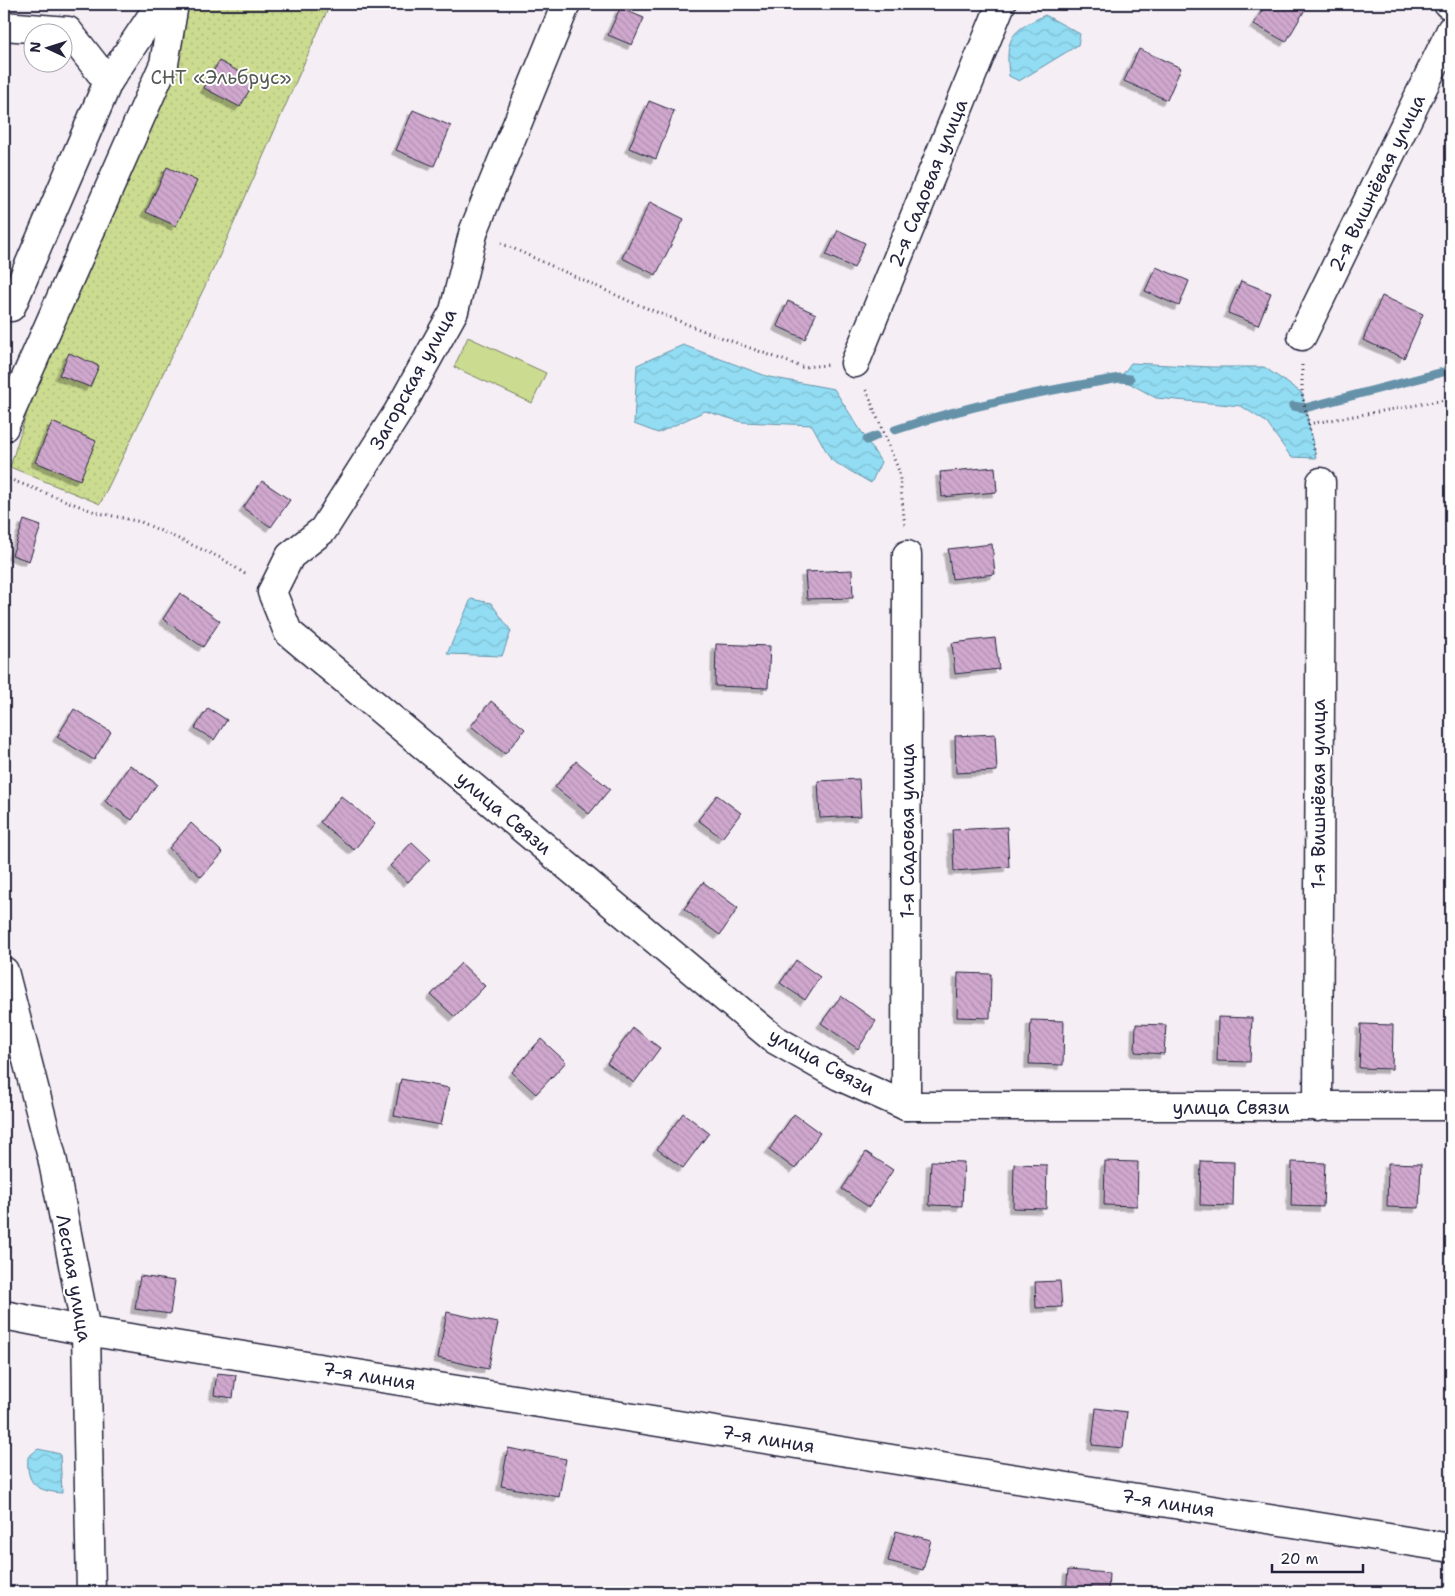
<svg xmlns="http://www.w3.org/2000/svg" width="1455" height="1596" font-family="'Shantell Sans',sans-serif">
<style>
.grass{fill:url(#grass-dots);stroke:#767f66}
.pitch{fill:#cbdc90;stroke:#767f66}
.water{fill:url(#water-waves);stroke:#6592a9}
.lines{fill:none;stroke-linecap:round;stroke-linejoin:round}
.stream{stroke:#6592a9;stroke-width:9}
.building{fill:url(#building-back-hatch);stroke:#22223b;filter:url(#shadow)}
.minor-casing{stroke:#22223b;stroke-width:31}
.path{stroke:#22223b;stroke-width:3;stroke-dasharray:1 4;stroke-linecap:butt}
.minor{stroke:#fff;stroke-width:28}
.labels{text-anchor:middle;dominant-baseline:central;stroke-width:4;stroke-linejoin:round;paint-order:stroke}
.park-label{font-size:19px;fill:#555a54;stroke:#fff}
.street-label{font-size:19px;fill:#22223b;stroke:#fff}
</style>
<defs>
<pattern id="grass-dots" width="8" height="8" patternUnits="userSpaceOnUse" patternTransform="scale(1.25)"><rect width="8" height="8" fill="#cbdc90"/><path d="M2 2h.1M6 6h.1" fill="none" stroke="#aebc7d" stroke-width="1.8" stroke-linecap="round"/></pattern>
<pattern id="water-waves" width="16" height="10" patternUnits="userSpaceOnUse" patternTransform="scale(1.25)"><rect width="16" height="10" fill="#92ddf3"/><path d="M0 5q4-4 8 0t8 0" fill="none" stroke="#7ebdd1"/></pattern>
<pattern id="building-back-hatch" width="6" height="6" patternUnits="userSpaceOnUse" patternTransform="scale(1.25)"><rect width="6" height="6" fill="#d0a8ce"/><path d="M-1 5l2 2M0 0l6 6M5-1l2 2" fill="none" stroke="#b290b2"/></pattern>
<filter id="shadow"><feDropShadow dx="-4.5" dy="4.5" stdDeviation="0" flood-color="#0004"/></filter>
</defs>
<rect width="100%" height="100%" fill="#f6eef5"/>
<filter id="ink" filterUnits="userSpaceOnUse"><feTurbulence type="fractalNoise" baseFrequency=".02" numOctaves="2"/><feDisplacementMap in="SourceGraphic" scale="10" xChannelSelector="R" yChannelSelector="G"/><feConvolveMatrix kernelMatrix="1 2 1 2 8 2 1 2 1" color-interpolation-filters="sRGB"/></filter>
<g filter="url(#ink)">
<path class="grass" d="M163 4H330L219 257 100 504 10 467 91 205 156 52Z"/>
<path class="pitch" d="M468 337 546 373 532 403 454 367Z"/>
<g class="water">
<path d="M1045 15 1080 34 1078 45 1019 81 1009 76C1005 37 1011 31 1045 15Z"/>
<path d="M683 345 769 377 834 389 881 462 871 483 831 460 812 425 742 422 705 411 658 433 634 424 637 365Z"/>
<path d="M1131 363 1211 367H1264L1302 393 1316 458 1291 457 1266 422 1241 406 1156 398 1120 378Z"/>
<path d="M471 599 491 603 511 631 502 656 447 654Z"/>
<path d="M38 1449 60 1454 62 1493C36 1491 26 1484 28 1457Z"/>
</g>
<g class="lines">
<g class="stream">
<path d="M1293 406 1305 408 1451 370"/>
<path d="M895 430C968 405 1044 391 1120 378L1130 379"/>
<path d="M867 440 876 436"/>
</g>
</g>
<g class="building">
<path d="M1266 4H1298L1306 8 1286 42 1254 24Z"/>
<path d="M620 8 644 18 632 45 608 35Z"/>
<path d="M1139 49 1181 68 1167 100 1124 81Z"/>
<path d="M219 61 255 80 240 107 204 88Z"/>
<path d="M649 101 674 111 656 159 629 148Z"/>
<path d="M413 110 451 126 434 166 396 150Z"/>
<path d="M167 167 197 181 176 226 146 212Z"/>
<path d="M650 202 684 219 656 275 622 258Z"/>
<path d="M838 230 865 243 854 268 826 255Z"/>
<path d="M1156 267 1189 281 1179 306 1145 291Z"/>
<path d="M1241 281 1271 293 1258 325 1228 313Z"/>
<path d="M1382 296 1423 314 1404 358 1363 340Z"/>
<path d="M788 301 816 314 805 339 777 326Z"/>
<path d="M69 353 99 366 90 387 59 375Z"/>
<path d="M52 422 96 441 80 480 35 462Z"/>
<path d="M995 467 997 492 942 497 940 472Z"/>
<path d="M262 481 290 500 271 527 243 508Z"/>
<path d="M24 520 41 526 29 561 12 555Z"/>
<path d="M992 544 995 574 952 579 948 549Z"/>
<path d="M852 570 853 598 807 599 805 572Z"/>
<path d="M180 593 220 621 203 647 163 619Z"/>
<path d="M995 638 999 669 955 674 952 643Z"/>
<path d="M716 644 770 646 768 688 715 686Z"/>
<path d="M491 701 525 729 505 754 471 726Z"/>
<path d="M208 708 227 720 214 740 195 728Z"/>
<path d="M74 709 111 732 94 760 57 737Z"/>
<path d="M995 734 997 771 956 773 955 736Z"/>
<path d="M576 761 610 789 589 814 555 787Z"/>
<path d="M130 765 157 784 132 820 105 801Z"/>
<path d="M859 779 861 816 820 818 818 781Z"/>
<path d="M717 795 741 813 722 838 698 820Z"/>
<path d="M341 796 375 824 354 850 320 822Z"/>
<path d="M191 823 223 853 201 877 169 848Z"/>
<path d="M1007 827 1009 867 954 871 952 830Z"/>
<path d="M412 842 430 859 408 882 390 866Z"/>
<path d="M703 882 738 908 720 935 684 909Z"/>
<path d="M796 960 820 977 805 1000 780 983Z"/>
<path d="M461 963 485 986 455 1017 431 995Z"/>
<path d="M958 973 991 974 990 1018 957 1017Z"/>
<path d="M841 996 876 1021 858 1049 821 1023Z"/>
<path d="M1218 1017 1252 1018 1250 1062 1217 1061Z"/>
<path d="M1031 1020 1064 1021 1063 1065 1029 1064Z"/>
<path d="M1136 1024 1166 1025 1164 1054 1135 1052Z"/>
<path d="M1361 1024 1393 1025 1392 1069 1359 1068Z"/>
<path d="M633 1028 660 1048 634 1083 607 1063Z"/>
<path d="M541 1039 566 1062 536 1094 512 1072Z"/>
<path d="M401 1079 449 1088 441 1125 394 1116Z"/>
<path d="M683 1113 709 1133 683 1168 657 1149Z"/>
<path d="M794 1114 820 1133 795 1169 769 1150Z"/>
<path d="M866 1152 893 1170 869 1207 842 1189Z"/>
<path d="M931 1161 964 1162 962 1206 929 1205Z"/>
<path d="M1105 1161 1138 1162 1137 1206 1104 1205Z"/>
<path d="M1201 1161 1234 1162 1233 1206 1200 1205Z"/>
<path d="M1292 1162 1325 1163 1323 1207 1291 1206Z"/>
<path d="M1388 1163 1421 1164 1419 1208 1387 1207Z"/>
<path d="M1014 1164 1047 1165 1046 1209 1013 1208Z"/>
<path d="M140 1276 175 1281 170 1314 135 1309Z"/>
<path d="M1060 1281 1062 1307 1036 1308 1035 1282Z"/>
<path d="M447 1312 498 1323 488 1369 438 1358Z"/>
<path d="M217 1373 236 1375 233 1398 214 1395Z"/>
<path d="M1096 1408 1127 1412 1123 1448 1092 1445Z"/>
<path d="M508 1448 566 1459 559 1497 501 1486Z"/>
<path d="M896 1531 931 1540 923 1570 888 1561Z"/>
<path d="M1068 1570 1109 1573 1108 1592H1066Z"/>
</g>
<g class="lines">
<defs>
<g id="minor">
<path d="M566 4 474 230 454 311 398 412 323 530 290 556 272 592 288 632 774 1039 839 1076 906 1106H1451"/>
<path d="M1448 4 1451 5"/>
<path d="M4 26 68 31 108 82 160 4"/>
<path d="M11 307 108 82"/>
<path d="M1302 336 1451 30"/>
<path d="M855 363 1001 4"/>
<path d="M4 427 164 64 174 4"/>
<path d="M4 971 52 1157 86 1331 91 1592"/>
<path d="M906 1106 907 555"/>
<path d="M1318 1107 1321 482"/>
<path d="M4 1315 86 1331 1451 1548"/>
</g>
</defs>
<use href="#minor" class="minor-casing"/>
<g class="path">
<path d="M501 243 629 301 704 331 802 367 828 365"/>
<path d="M1302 365V393L1315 454"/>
<path d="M866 390 899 471 905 527"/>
<path d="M1308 424 1451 399"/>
<path d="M4 477 95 512 141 522 221 558 248 576"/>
</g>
<use href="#minor" class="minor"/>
</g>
</g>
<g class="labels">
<g class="park-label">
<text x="221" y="77">СНТ «Эльбрус»</text>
</g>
<g class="street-label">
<text transform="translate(928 183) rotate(-68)">2-я Садовая улица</text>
<text transform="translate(1377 183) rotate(-64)">2-я Вишнёвая улица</text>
<text transform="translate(413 379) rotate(-61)">Загорская улица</text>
<text transform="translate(1318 794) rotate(-90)">1-я Вишнёвая улица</text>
<text transform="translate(504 813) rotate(40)">улица Связи</text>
<text transform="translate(907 831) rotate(-90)">1-я Садовая улица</text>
<text transform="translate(822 1062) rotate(29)">улица Связи</text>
<text x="1231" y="1107">улица Связи</text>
<text transform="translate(74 1278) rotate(80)">Лесная улица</text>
<text transform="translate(369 1376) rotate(9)">7-я линия</text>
<text transform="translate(768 1439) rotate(9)">7-я линия</text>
<text transform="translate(1168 1503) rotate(9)">7-я линия</text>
</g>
</g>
<rect width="1455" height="1596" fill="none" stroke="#fff" stroke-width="20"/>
<rect x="10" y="10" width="1435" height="1576" fill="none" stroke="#22223b" stroke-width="2" filter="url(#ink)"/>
<g transform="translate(48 48) rotate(274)"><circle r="24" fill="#ffffff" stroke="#a7a7b1"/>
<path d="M0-4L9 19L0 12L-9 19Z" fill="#22223b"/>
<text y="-8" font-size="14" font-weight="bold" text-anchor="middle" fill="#22223b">N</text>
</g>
<path d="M1272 1564v8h91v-8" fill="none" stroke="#22223b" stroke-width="2.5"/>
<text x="1280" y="1564" font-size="15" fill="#22223b" stroke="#ffffff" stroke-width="4" paint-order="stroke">20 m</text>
</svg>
